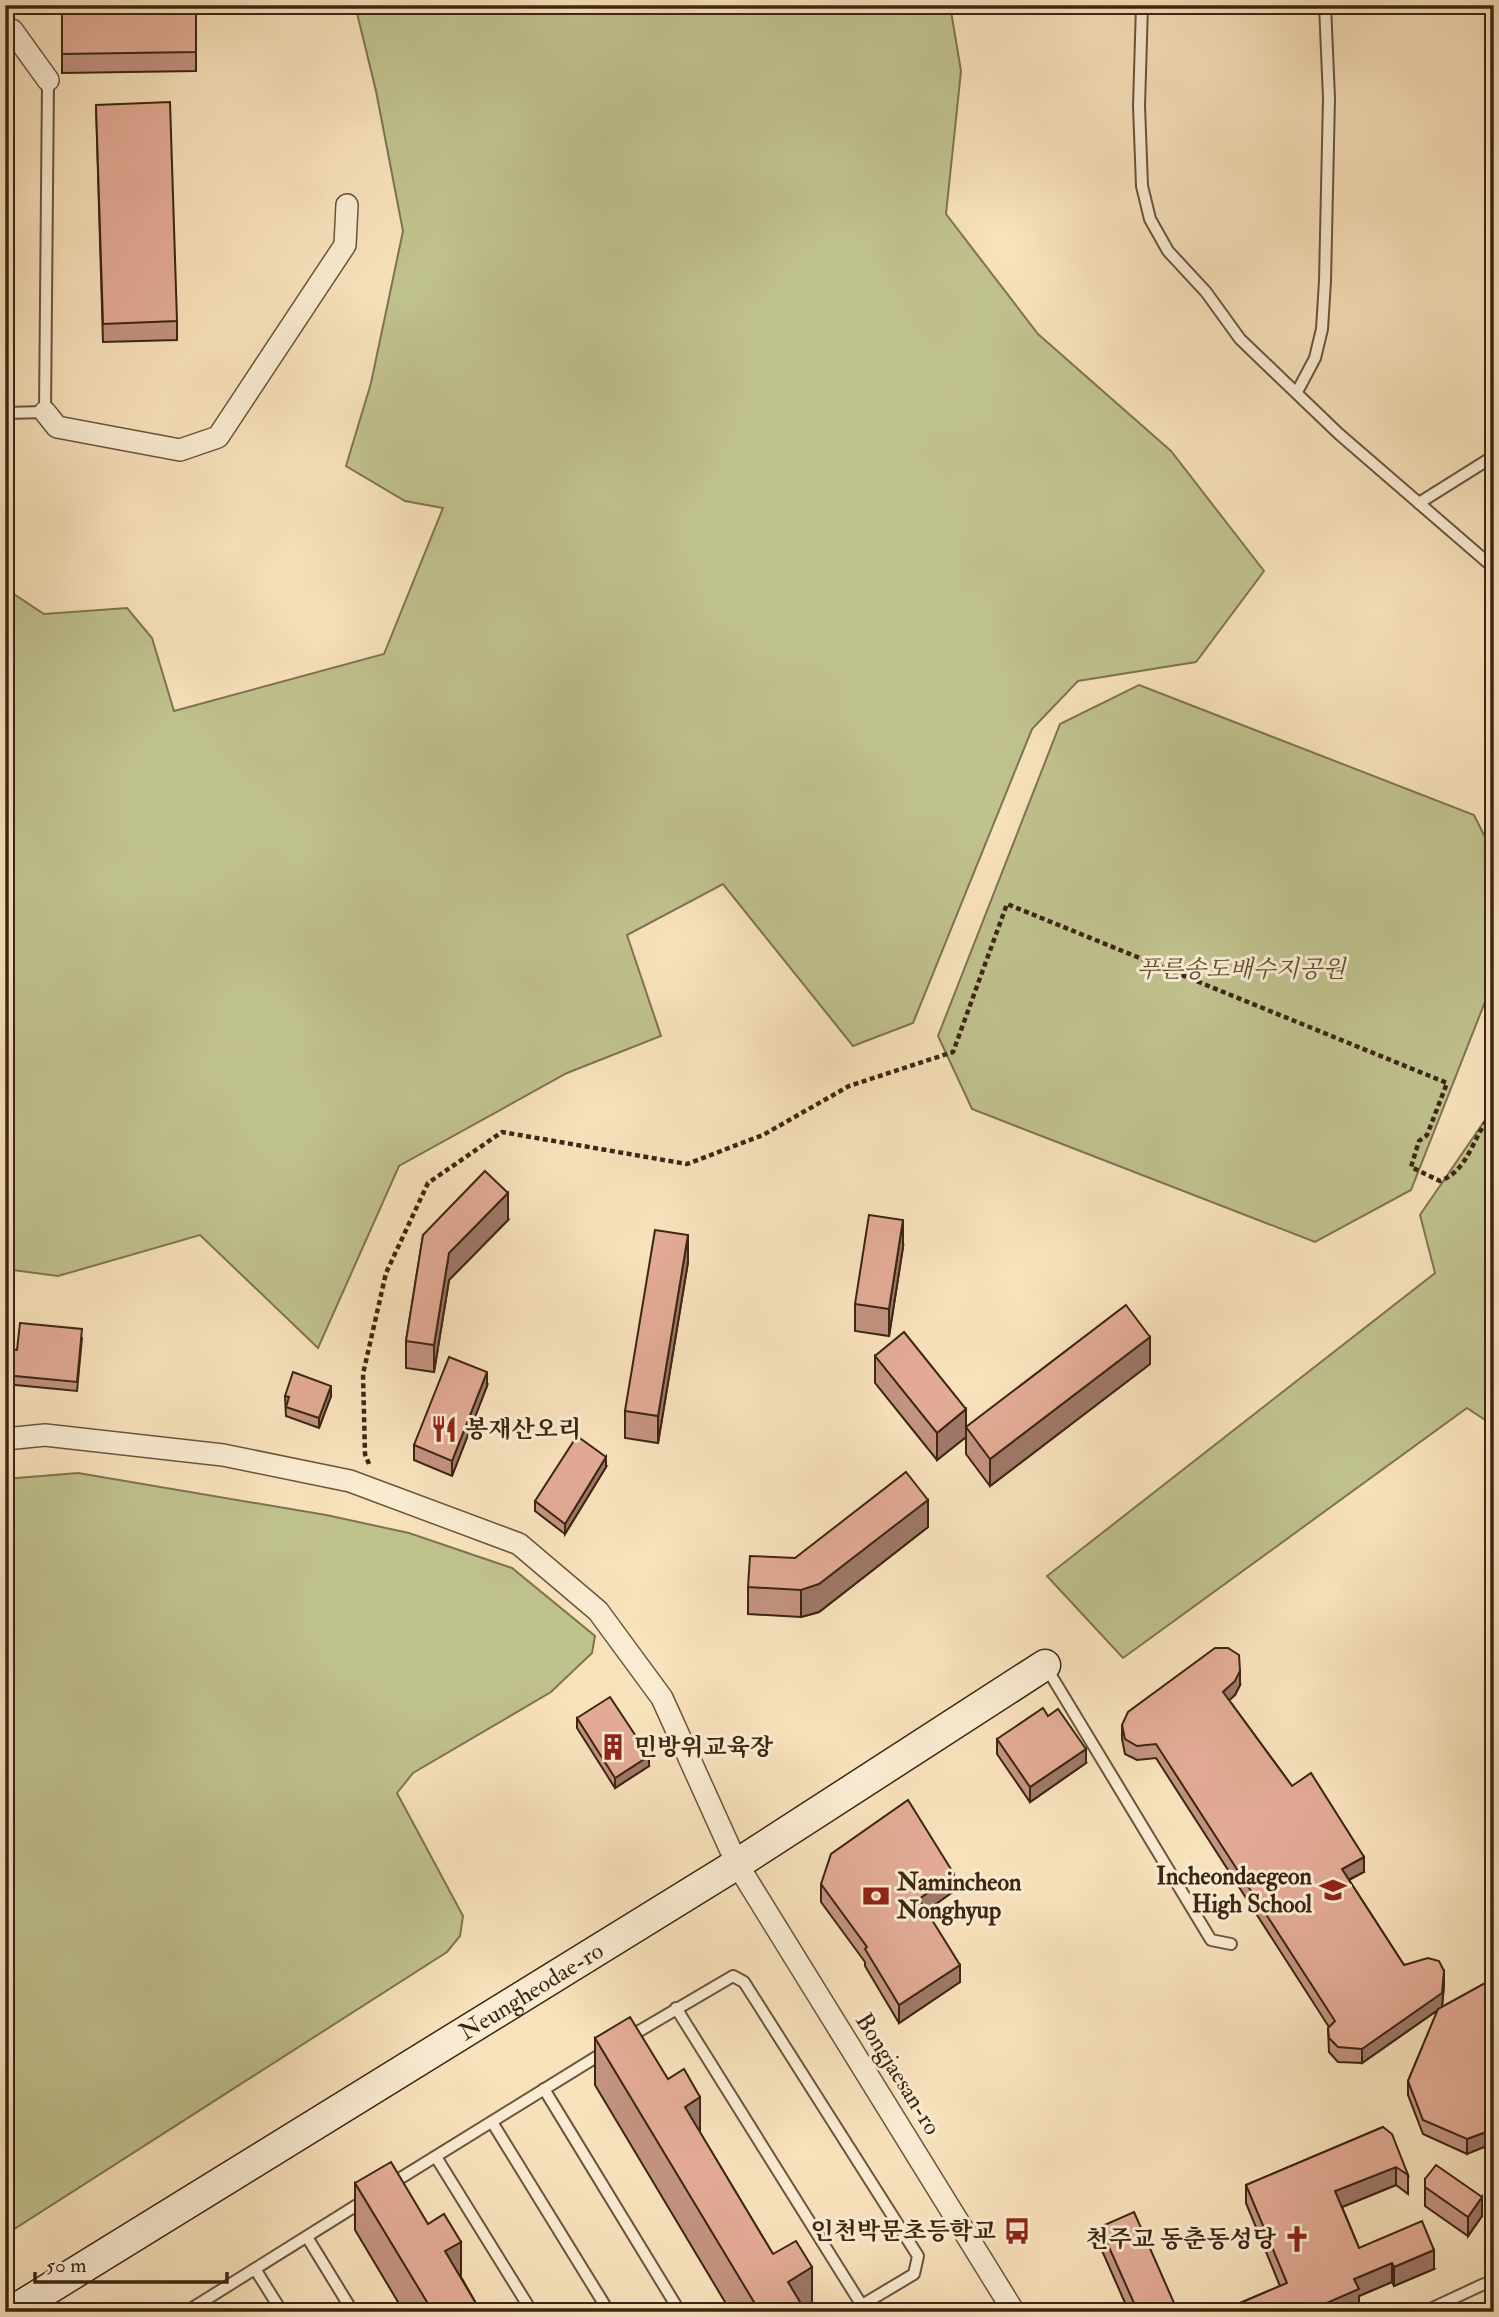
<svg xmlns="http://www.w3.org/2000/svg" width="1499" height="2317" font-family="'IM FELL Double Pica','Noto Serif KR',serif">
<style>
.green{fill:#c0c28e;stroke:#7e7450;stroke-width:2}
.lines{fill:none;stroke-linecap:round;stroke-linejoin:round}
.lane-casing{stroke:#6b553d;stroke-width:14}
.street-casing{stroke:#6b553d;stroke-width:24}
.secondary-casing{stroke:#3c2613;stroke-width:33}
.path{stroke:#3c2613;stroke-width:4.5;stroke-dasharray:5 3.5;stroke-linecap:butt}
.lane{stroke:#faecd3;stroke-width:10}
.street{stroke:#faecd3;stroke-width:21}
.secondary{stroke:#faecd3;stroke-width:30}
.wall{fill:#c39381;stroke:#3c2613;stroke-width:2}
.shaded-wall{fill:#9f7869;stroke:#3c2613;stroke-width:2}
.building{fill:#e3ab96;stroke:#3c2613;stroke-width:2}
.labels{text-anchor:middle;dominant-baseline:central;stroke-width:6;stroke-linejoin:round;paint-order:stroke}
.park-label{font-size:24px;font-style:italic;fill:#5d4d32;stroke:#faecd3}
.poi-label{font-size:24px;font-weight:bold;fill:#3c2613;stroke:#faecd3;text-anchor:start}
.street-label{font-size:24px;fill:#3c2613;stroke:#faecd3}
</style>
<rect width="100%" height="100%" fill="#f8e2bc"/>
<filter id="stains"><feTurbulence type="fractalNoise" baseFrequency=".00286" numOctaves="4"/><feColorMatrix values="0 0 0 0 .2 0 0 0 0 .09 0 0 0 0 .02 0 0 0 .5 -.17"/></filter>
<radialGradient id="worn" r=".72"><stop offset=".6" stop-color="#630" stop-opacity="0"/><stop offset="1" stop-color="#630" stop-opacity=".3"/></radialGradient>
<g class="green">
<path d="M355 5H950L961 71 946 214 1038 334 1171 451 1264 571 1196 662 1078 681 1032 729 913 1023 853 1046 723 884 627 935 661 1036 567 1073 399 1166 318 1348 200 1235 58 1276 5 1269V596L12 593 44 614 127 608 152 638 174 711 384 654 443 508 405 501 346 466 371 383 403 231 376 91Z"/>
<path d="M1139 685 1474 815 1494 855V979L1411 1190 1315 1242 972 1109 938 1036 1060 724Z"/>
<path d="M1494 1107V1426L1467 1408 1123 1658 1047 1576 1435 1273 1420 1215Z"/>
<path d="M78 1473 326 1515 409 1533 512 1568 595 1636 592 1653 551 1692 413 1773 397 1793 463 1916 460 1936 447 1952 5 2235V1479Z"/>
</g>
<g class="lines">
<defs>
<g id="lane">
<path d="M1142 5 1139 106 1142 186 1150 219 1168 251 1206 292 1240 339 1339 434 1494 568"/>
<path d="M1297 392 1315 358 1322 329 1325 281 1329 98 1325 5"/>
<path d="M5 413 45 412 48 80"/>
<path d="M1419 503 1494 456"/>
<path d="M1046 1667 1211 1940 1231 1944"/>
<path d="M676 2008 866 2312"/>
<path d="M629 2037 733 1976 744 1982 918 2256 914 2274 862 2305"/>
<path d="M544 2089 680 2312"/>
<path d="M492 2122 609 2312"/>
<path d="M436 2157 532 2312"/>
<path d="M391 2184 606 2051"/>
<path d="M307 2237 353 2312"/>
<path d="M255 2269 282 2312"/>
<path d="M186 2312 365 2200"/>
<path d="M1424 2312 1484 2284"/>
</g>
<g id="street">
<path d="M5 28 12 30 48 80"/>
<path d="M45 412 57 427 180 450 218 437 345 245 347 205"/>
<path d="M5 1439 45 1435 223 1455 350 1481 519 1544 598 1611 662 1698 737 1864 1014 2312"/>
</g>
<g id="secondary">
<path id="s1" d="M11 2312 737 1864 1045 1665"/>
</g>
</defs>
<use href="#lane" class="lane-casing"/>
<use href="#street" class="street-casing"/>
<use href="#secondary" class="secondary-casing"/>
<path class="path" d="M369 1464 365 1454 363 1374 386 1273 428 1183 502 1132 687 1164 763 1135 849 1086 953 1052 1007 904 1447 1083 1427 1135 1419 1141 1411 1167 1440 1181C1472 1169 1473 1130 1494 1114"/>
<use href="#lane" class="lane"/>
<use href="#street" class="street"/>
<use href="#secondary" class="secondary"/>
</g>
<g class="wall">
<path d="M62 5H196V71L62 73Z"/>
<path d="M96 105 177 321V340L103 342Z"/>
<path d="M508 1220 449 1280 434 1372 406 1368V1341L423 1235Z"/>
<path d="M903 1247 889 1336 855 1331V1304Z"/>
<path d="M688 1262 658 1443 625 1438V1411Z"/>
<path d="M82 1338 77 1391 5 1384V1349L17 1350Z"/>
<path d="M875 1356 966 1437 937 1460 875 1383Z"/>
<path d="M1150 1364 990 1486 966 1454V1427Z"/>
<path d="M487 1386 452 1476 414 1460V1445Z"/>
<path d="M285 1396H331L319 1428 286 1416Z"/>
<path d="M606 1467 565 1534 535 1511V1501Z"/>
<path d="M928 1527 819 1612 801 1617 748 1614V1587L795 1558Z"/>
<path d="M1240 1685 1235 1695 1229 1700 1292 1786 1364 1872 1349 1880 1404 1965 1444 1985 1442 2007 1487 1982 1467 2154 1423 2134 1408 2095V2081L1438 2010 1362 2063 1338 2062 1329 2052 1328 2028 1329 2027 1156 1758 1137 1760 1125 1754 1122 1739V1725Z"/>
<path d="M577 1718 649 1766 615 1788 577 1728Z"/>
<path d="M997 1739 1086 1763 1030 1802 997 1754Z"/>
<path d="M821 1884 954 1891 926 1911 960 1982 899 2023 865 1966V1962L821 1902Z"/>
<path d="M595 2038 700 2133 773 2254 812 2312H731L595 2085Z"/>
<path d="M1383 2127 1408 2175V2194L1396 2185 1342 2207 1359 2248 1434 2269 1394 2286 1392 2282 1359 2296V2308L1350 2312H1219L1280 2286 1246 2203V2185Z"/>
<path d="M1425 2179 1482 2216 1468 2236 1425 2206Z"/>
<path d="M355 2183 461 2277 481 2312H404L355 2230Z"/>
<path d="M1100 2227 1178 2312H1129L1100 2246Z"/>
</g>
<g class="shaded-wall">
<path d="M508 1193V1220L449 1280 434 1372V1345L449 1253Z"/>
<path d="M903 1220V1247L889 1336V1309Z"/>
<path d="M688 1235V1262L658 1443V1416Z"/>
<path d="M1150 1337V1364L990 1486V1459Z"/>
<path d="M487 1372V1386L452 1476V1461Z"/>
<path d="M331 1386V1396L319 1428V1418Z"/>
<path d="M966 1409V1437L937 1460V1433Z"/>
<path d="M606 1457V1467L565 1534V1524Z"/>
<path d="M928 1500V1527L819 1612 801 1617V1590Z"/>
<path d="M1240 1671V1685L1235 1695 1223 1706V1692Z"/>
<path d="M1086 1749V1763L1030 1802V1787Z"/>
<path d="M649 1756V1766L615 1788V1778Z"/>
<path d="M1364 1857V1872L1342 1883V1869Z"/>
<path d="M954 1874V1891L919 1916V1899Z"/>
<path d="M960 1965V1982L899 2023V2005Z"/>
<path d="M1444 1971V1985L1442 2007 1362 2063V2049Z"/>
<path d="M700 2097V2144L685 2107Z"/>
<path d="M1494 2129V2143L1467 2154V2139Z"/>
<path d="M1396 2167V2185L1335 2210V2191Z"/>
<path d="M1482 2197V2216L1468 2236V2217Z"/>
<path d="M461 2242V2289L445 2251Z"/>
<path d="M1434 2250V2269L1394 2286V2267Z"/>
<path d="M1392 2263V2282L1359 2296V2308L1350 2312H1306L1354 2279Z"/>
<path d="M812 2267V2312H788V2282Z"/>
</g>
<g class="building">
<path d="M62 5H196V52L62 54Z"/>
<path d="M170 102 177 321 103 324 96 105Z"/>
<path d="M485 1171 508 1193 449 1253 434 1345 406 1341 423 1235Z"/>
<path d="M869 1215 903 1220 889 1309 855 1304Z"/>
<path d="M655 1230 688 1235 658 1416 625 1411Z"/>
<path d="M1126 1305 1150 1337 990 1459 966 1427Z"/>
<path d="M20 1323 82 1329 77 1382 5 1375V1349L17 1350Z"/>
<path d="M904 1332 966 1409 937 1433 875 1356Z"/>
<path d="M449 1357 487 1372 452 1461 414 1445Z"/>
<path d="M293 1372 331 1386 319 1418 286 1407 289 1397 285 1396Z"/>
<path d="M577 1436 606 1457 565 1524 535 1501Z"/>
<path d="M906 1472 928 1500 819 1584 801 1590 748 1587 750 1556 795 1558Z"/>
<path d="M1215 1648H1228L1239 1655 1240 1671 1235 1681 1223 1692 1292 1786 1311 1773 1364 1857 1342 1869 1404 1965 1428 1958 1439 1961 1444 1971 1442 1993 1362 2049 1338 2047 1329 2038 1328 2028 1335 2021 1156 1744 1137 1746 1125 1739 1122 1725 1128 1712Z"/>
<path d="M610 1697 649 1756 615 1778 577 1718Z"/>
<path d="M1043 1708 1048 1716 1058 1709 1086 1749 1030 1787 997 1739Z"/>
<path d="M908 1800 954 1874 919 1899 960 1965 899 2005 865 1949 867 1947 821 1884 831 1854Z"/>
<path d="M1487 1982 1494 1984V2129L1467 2139 1423 2120 1408 2081 1438 2009Z"/>
<path d="M630 2017 668 2079 684 2069 700 2097 685 2107 773 2254 796 2241 812 2267 788 2282 806 2312H760L595 2038Z"/>
<path d="M1383 2127 1392 2134 1408 2175 1396 2167 1335 2191 1359 2248 1422 2221 1434 2250 1394 2267 1392 2263 1354 2279 1359 2289 1306 2312H1219L1287 2283 1246 2185Z"/>
<path d="M391 2162 428 2224 444 2214 461 2242 445 2251 481 2312H433L355 2183Z"/>
<path d="M1436 2165 1482 2197 1468 2217 1425 2187V2179Z"/>
<path d="M1134 2212 1178 2312H1138L1100 2227Z"/>
</g>
<defs>
<symbol id="restaurant-bare" viewBox="-9 -9 18 18"><path d="M-5-6h1v4h1v-4h1v4h1v-4h1v5L-1.5 .5V6h-2V.5L-5-1ZM5-6V6H3V1.5H1.5Q1.5-4 5-6Z" fill="#8f2418" stroke="#faecd3" stroke-width="2.5" paint-order="stroke"/></symbol>
<symbol id="building-bare" viewBox="-9 -9 18 18"><path d="M-4-6H4V6H1V3H-1V6H-4ZM-2.5-4.3h1.7v1.8h-1.7ZM.8-4.3h1.7v1.8H.8ZM-2.5-1h1.7V.8h-1.7ZM.8-1h1.7V.8H.8Z" fill="#8f2418" stroke="#faecd3" stroke-width="2.5" paint-order="stroke"/></symbol>
<symbol id="school-bare" viewBox="-9 -9 18 18"><path d="M0-5L7-2L0 1L-7-2ZM-4 1L0 2.5L4 1V4Q0 6-4 4Z" fill="#8f2418" stroke="#faecd3" stroke-width="2.5" paint-order="stroke"/></symbol>
<symbol id="bank-bare" viewBox="-9 -9 18 18"><path d="M-6-4H6V4H-6ZM0-2.3a2.3 2.3 0 1 0 0 4.6a2.3 2.3 0 1 0 0-4.6Z" fill="#8f2418" stroke="#faecd3" stroke-width="2.5" paint-order="stroke"/></symbol>
<symbol id="bus-bare" viewBox="-9 -9 18 18"><path d="M-5-6H5V4H4V6H2V4H-2V6H-4V4H-5ZM-3.5-4V0h7V-4ZM-3.5 1.2v1.5H-2V1.2ZM2 1.2v1.5H3.5V1.2Z" fill="#8f2418" stroke="#faecd3" stroke-width="2.5" paint-order="stroke"/></symbol>
<symbol id="church-bare" viewBox="-9 -9 18 18"><path d="M-1.2-6h2.4v3.5h3.3v2.4h-3.3V6h-2.4V-.1h-3.3v-2.4h3.3Z" fill="#8f2418" stroke="#faecd3" stroke-width="2.5" paint-order="stroke"/></symbol>
</defs>
<g fill-rule="evenodd">
<use href="#restaurant-bare" x="425" y="1410" width="38" height="38"/>
<use href="#building-bare" x="594" y="1728" width="38" height="38"/>
<use href="#school-bare" x="1314" y="1871" width="38" height="38"/>
<use href="#bank-bare" x="857" y="1877" width="38" height="38"/>
<use href="#bus-bare" x="998" y="2212" width="38" height="38"/>
<use href="#church-bare" x="1278" y="2220" width="38" height="38"/>
</g>
<g class="labels">
<g class="park-label">
<text x="1241" y="969">푸른송도배수지공원</text>
</g>
<g class="poi-label">
<text x="465" y="1429">봉재산오리</text>
<text x="634" y="1747">민방위교육장</text>
<text x="1312" y="1876" text-anchor="end">Incheondaegeon<tspan x="1312" dy="28">High School</tspan></text>
<text x="897" y="1882">Namincheon<tspan x="897" dy="28">Nonghyup</tspan></text>
<text x="996" y="2231" text-anchor="end">인천박문초등학교</text>
<text x="1276" y="2239" text-anchor="end">천주교 동춘동성당</text>
</g>
<g class="street-label">
<text stroke="none"><textPath href="#s1" startOffset="611">Neungheodae-ro</textPath></text>
<text transform="translate(898 2074) rotate(58)">Bongjaesan-ro</text>
</g>
</g>
<rect width="1499" height="2317" fill="none" stroke="#f8e2bc" stroke-width="28"/>
<rect x="7" y="7" width="1485" height="2303" fill="none" stroke="#3c2613" stroke-width="3.5"/>
<rect x="14" y="14" width="1471" height="2289" fill="none" stroke="#3c2613" stroke-width="2"/>
<path d="M35 2272v10h192v-10" fill="none" stroke="#3c2613" stroke-width="3.5"/>
<text x="46" y="2272" font-size="21" fill="#3c2613" stroke="#faecd3" stroke-width="5" paint-order="stroke">50 m</text>
<rect width="100%" height="100%" filter="url(#stains)"/>
<rect width="100%" height="100%" fill="url(#worn)"/>
</svg>
